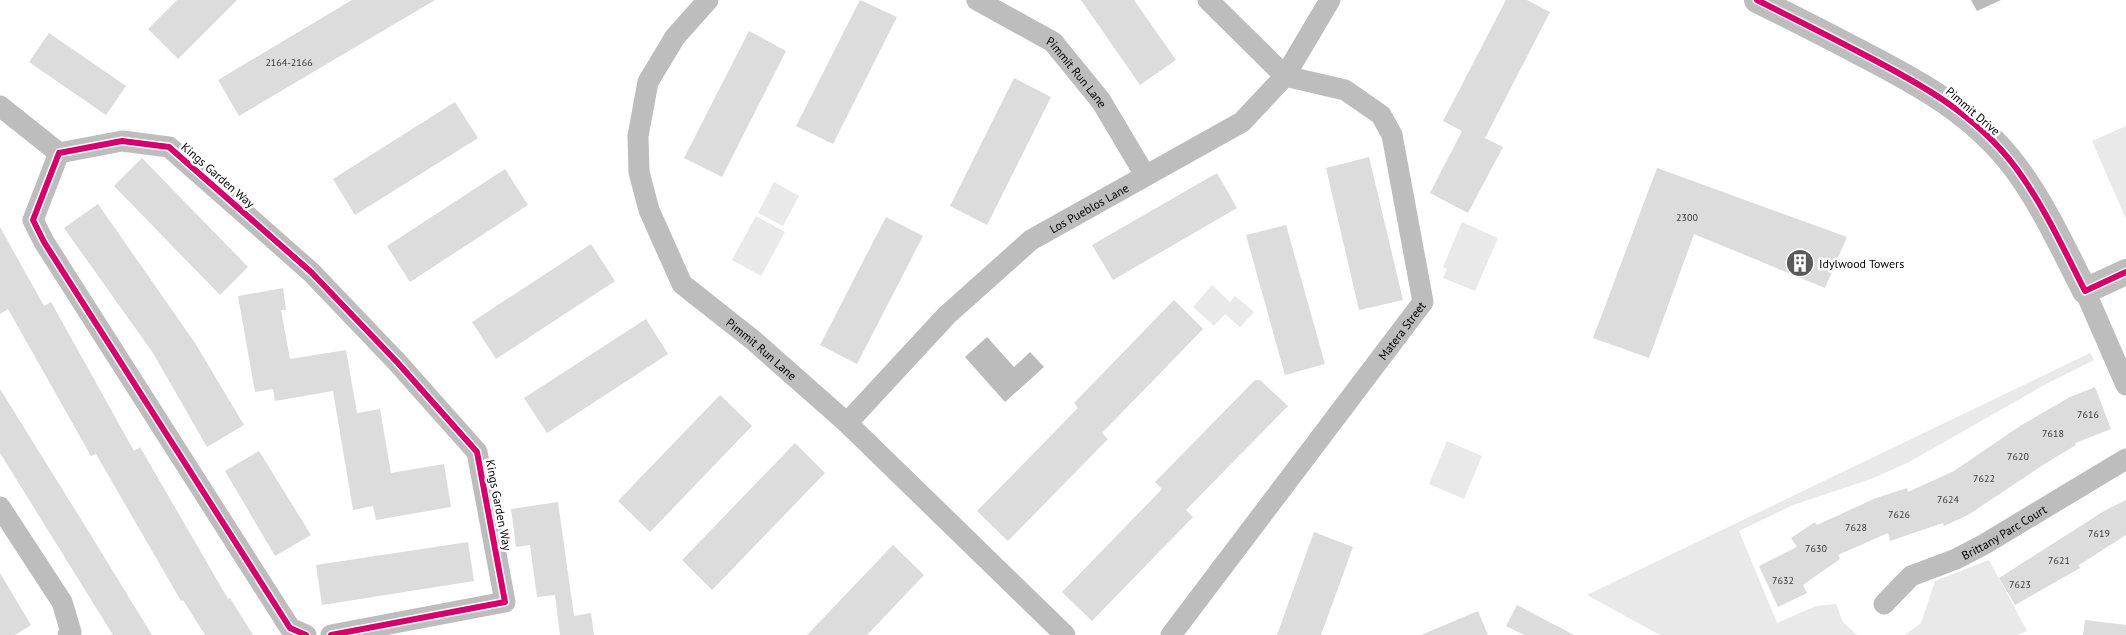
<svg xmlns="http://www.w3.org/2000/svg" width="2126" height="635" font-family="'PT Sans',sans-serif">
<style>
.green{fill:#e9e9e9}
.water{fill:#bbb}
.building{fill:#dcdcdc}
.lines{fill:none;stroke-linecap:round;stroke-linejoin:round}
.minor{stroke:#bdbdbd;stroke-width:21}
.tertiary{stroke:#bdbdbd;stroke-width:26}
.cycleway-casing{stroke:#fff;stroke-width:9}
.cycleway{stroke:#d6006c;stroke-width:6}
.labels{text-anchor:middle;dominant-baseline:central;stroke-width:5;stroke-linejoin:round;paint-order:stroke}
.number-label{font-size:10px;fill:#373737}
.street-label{font-size:12px;fill:#000;stroke:#fff}
.poi-label{font-size:12px;fill:#000;stroke:#fff;text-anchor:start}
</style>
<rect width="100%" height="100%" fill="#fff"/>
<g class="green">
<path d="M2126 126V219L2092 141Z"/>
<path d="M774 182 799 196 783 226 758 213Z"/>
<path d="M756 216 785 232 761 276 732 260Z"/>
<path d="M1462 222 1498 238 1475 291 1443 278 1447 269 1443 267Z"/>
<path d="M1212 285 1230 302 1235 296 1254 312 1240 327 1225 314 1214 326 1193 307Z"/>
<path d="M2090 353 2094 360 2048 383 1909 462 1871 479 1793 505 1739 531 1777 623 1816 606 1836 604 1843 622 1857 635H1660L1587 595Z"/>
<path d="M1447 441 1482 456 1464 499 1429 484Z"/>
<path d="M1989 560 2027 631 2017 635H1905L1921 623 1935 581Z"/>
</g>
<g class="water">
<path d="M1971 0H2001L1977 11Z"/>
<path d="M987 337 1014 367 1030 352 1044 367 1005 402 965 357Z"/>
</g>
<g class="building">
<path d="M177 0H237L178 59 148 29Z"/>
<path d="M352 0H435L239 116 218 80Z"/>
<path d="M860 0 897 17 833 144 796 126Z"/>
<path d="M1081 0H1134L1176 60 1140 85Z"/>
<path d="M1506 0H1527L1550 12 1485 138 1503 147 1468 213 1430 193 1462 131 1443 121Z"/>
<path d="M749 31 786 51 722 177 684 158Z"/>
<path d="M49 33 126 86 106 115 29 62Z"/>
<path d="M1014 78 1051 97 987 225 950 206Z"/>
<path d="M455 102 478 138 355 215 333 179Z"/>
<path d="M1369 157 1403 300 1359 310 1326 168Z"/>
<path d="M142 158 248 267 220 295 114 186Z"/>
<path d="M1657 168 1847 237 1825 288 1694 234 1649 358 1593 338Z"/>
<path d="M505 169 528 205 410 282 387 246Z"/>
<path d="M1217 173 1237 208 1113 280 1092 245Z"/>
<path d="M98 204 195 343 244 425 207 447 153 353 64 228Z"/>
<path d="M886 217 923 236 857 364 820 345Z"/>
<path d="M1286 225 1325 364 1285 375 1246 235Z"/>
<path d="M0 227 44 306 51 302 134 451 140 447 228 599 230 598 253 635H205L183 600 181 601 96 454 91 456 8 309 0 314Z"/>
<path d="M591 244 615 281 496 359 472 322Z"/>
<path d="M283 288 286 310H281L290 359 346 350 357 413 380 409 391 473 444 464 451 507 376 520 373 506 353 510 333 391 275 401 273 389 255 392 238 296Z"/>
<path d="M1174 300 1203 329 1102 433 1108 439 1008 541 977 511 1078 408 1074 403Z"/>
<path d="M646 319 668 354 547 433 524 398Z"/>
<path d="M1255 380H1260L1288 406 1186 510 1193 517 1092 621 1062 592 1162 489 1155 482Z"/>
<path d="M2095 387 2111 429 2075 443 2076 445 2046 463 1968 515 1944 526 1943 523 1890 541 1888 533 1838 555 1840 559 1803 585 1807 593 1778 607 1759 566 1797 547 1791 538 1815 522 1817 525 1876 498 1907 488 1908 492 1954 471 2020 426 2070 397Z"/>
<path d="M0 389 87 529 152 635H113L0 453Z"/>
<path d="M720 395 752 426 650 532 618 501Z"/>
<path d="M795 443 825 473 712 590 682 560Z"/>
<path d="M259 451 311 535 275 556 225 471Z"/>
<path d="M2126 500V535L2079 565 2080 568 2015 605 1999 578 2104 511Z"/>
<path d="M558 502 574 616 591 613 594 635H560L555 595 537 597 530 545 516 547 511 509Z"/>
<path d="M1314 532 1353 547 1321 635H1277Z"/>
<path d="M468 542 474 581 322 605 316 565Z"/>
<path d="M893 545 924 575 867 635H807Z"/>
<path d="M0 573 31 625 15 635H0Z"/>
<path d="M1517 605 1574 635H1524L1506 626Z"/>
<path d="M1478 611 1488 635H1421Z"/>
<path d="M2085 620 2126 625V635H2083Z"/>
</g>
<g class="lines">
<g class="minor">
<path id="s1" d="M708 0 675 37 648 82 638 136 639 172 649 210 682 284 753 340 847 423 1065 635"/>
<path id="s2" d="M977 0 1053 42 1101 101 1145 175"/>
<path d="M0 106 59 153"/>
<path d="M2085 291 2126 385"/>
<path id="s3" d="M847 423 947 315 1031 240 1242 122 1285 76 1330 0"/>
<path d="M0 507 62 602 71 632 68 635"/>
<path id="s4" d="M1884 604 1911 576 1956 559 1983 545 2126 459"/>
<path d="M306 635 290 628 44 242 33 220 59 153 122 141 169 147 311 272 397 362 477 452 505 602 331 635"/>
<path id="s5" d="M1171 635 1423 302 1392 135 1381 115 1345 90 1285 76 1208 0"/>
</g>
<path class="tertiary" d="M1757 0C1791 17 1825 34 1859 52 1919 83 1975 113 2016 168 2044 206 2064 250 2085 291L2126 272"/>
<defs>
<g id="cycleway">
<path d="M1757 0C1791 17 1825 34 1859 52 1919 83 1975 113 2016 168 2044 206 2064 250 2085 291L2126 272"/>
<path d="M306 635 290 628 44 242 33 220 59 153 122 141 169 147 311 272 397 362 477 452 505 602 331 635"/>
</g>
</defs>
<use href="#cycleway" class="cycleway-casing"/>
<use href="#cycleway" class="cycleway"/>
</g>
<defs>
<symbol id="building-disc" viewBox="-11 -11 22 22"><circle r="9.5" fill="#595959" stroke="#fff"/><path d="M-4-6H4V6H1V3H-1V6H-4ZM-2.5-4.3h1.7v1.8h-1.7ZM.8-4.3h1.7v1.8H.8ZM-2.5-1h1.7V.8h-1.7ZM.8-1h1.7V.8H.8Z" fill="#fff"/></symbol>
</defs>
<g fill-rule="evenodd">
<use href="#building-disc" x="1784" y="247" width="32" height="32"/>
</g>
<g class="labels">
<g class="number-label">
<text x="289" y="62">2164-2166</text>
<text x="1687" y="217">2300</text>
<text x="2088" y="414">7616</text>
<text x="2053" y="433">7618</text>
<text x="2018" y="456">7620</text>
<text x="1984" y="478">7622</text>
<text x="1948" y="499">7624</text>
<text x="1899" y="514">7626</text>
<text x="1856" y="527">7628</text>
<text x="2099" y="533">7619</text>
<text x="1816" y="548">7630</text>
<text x="2059" y="560">7621</text>
<text x="1783" y="580">7632</text>
<text x="2020" y="584">7623</text>
</g>
<g class="street-label">
<text stroke="none"><textPath href="#s2" startOffset="125">Pimmit Run Lane</textPath></text>
<text transform="translate(1973 111) rotate(41)">Pimmit Drive</text>
<text transform="translate(218 175) rotate(41)">Kings Garden Way</text>
<text stroke="none"><textPath href="#s3" startOffset="326">Los Pueblos Lane</textPath></text>
<text stroke="none"><textPath href="#s5" startOffset="382">Matera Street</textPath></text>
<text stroke="none"><textPath href="#s1" startOffset="416">Pimmit Run Lane</textPath></text>
<text transform="translate(499 505) rotate(79)">Kings Garden Way</text>
<text stroke="none"><textPath href="#s4" startOffset="142">Brittany Parc Court</textPath></text>
</g>
<g class="poi-label">
<text x="1819" y="263">Idylwood Towers</text>
</g>
</g>
</svg>
